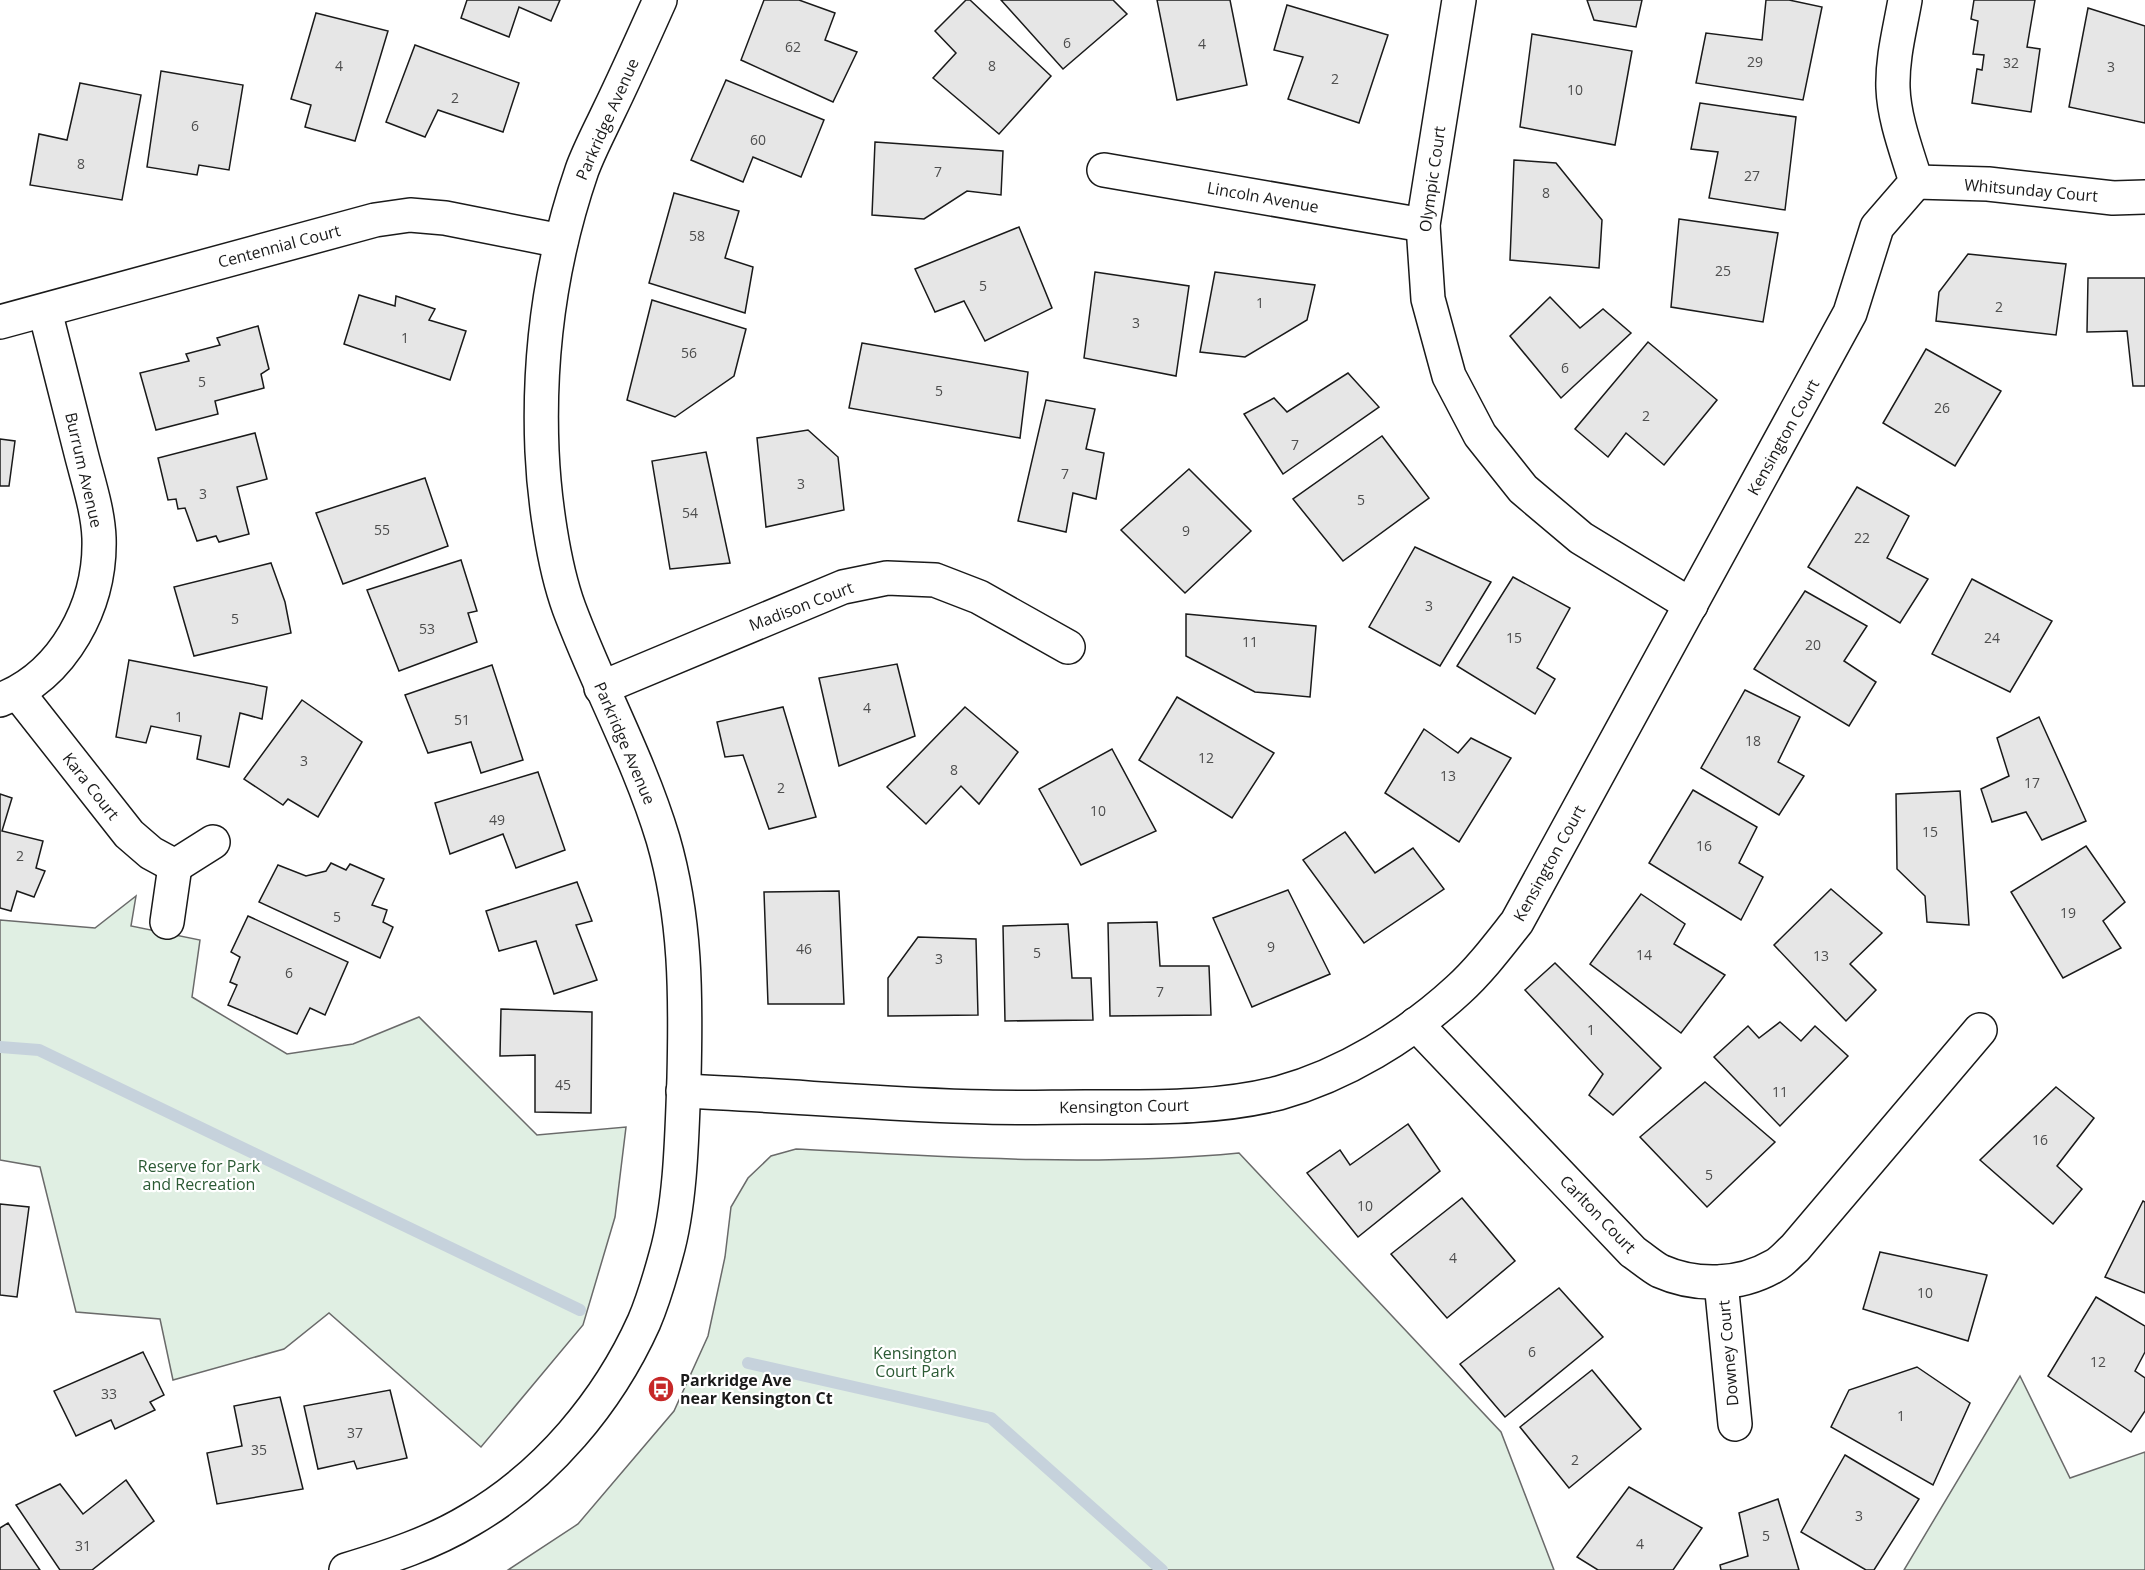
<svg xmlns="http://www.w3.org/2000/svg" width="2145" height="1570" font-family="'Open Sans',sans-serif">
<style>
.green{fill:#e0efe3;stroke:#6a6a6a;stroke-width:1.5}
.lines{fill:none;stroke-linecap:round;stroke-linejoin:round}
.stream{stroke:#c6d2dc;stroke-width:12}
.building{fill:#e6e6e6;stroke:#1a1a1a;stroke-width:1.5}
.minor-casing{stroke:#1a1a1a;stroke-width:36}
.minor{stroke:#fff;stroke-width:33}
.labels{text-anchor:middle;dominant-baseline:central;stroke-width:4.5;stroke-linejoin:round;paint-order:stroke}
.number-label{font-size:14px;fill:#4d4d4d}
.street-label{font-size:16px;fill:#1a1a1a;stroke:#fff}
.park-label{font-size:16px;fill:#2b5a34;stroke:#fff}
.poi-label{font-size:16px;font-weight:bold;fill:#1a1a1a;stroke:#fff;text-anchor:start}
</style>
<rect width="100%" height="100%" fill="#fff"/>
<g class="green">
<path d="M136 896 131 926 200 940 192 997 287 1054 353 1044 419 1017 537 1135 626 1127 615 1217 583 1325 481 1447 329 1313 284 1349 173 1380 160 1319 76 1312 40 1167 0 1160V920L95 928Z"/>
<path d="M796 1149C944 1157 1092 1167 1239 1153L1501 1432 1554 1570H508L578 1524 674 1411 708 1336 725 1257 731 1207 748 1178 771 1156Z"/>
<path d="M2020 1376 2070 1478 2145 1452V1570H1904Z"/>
</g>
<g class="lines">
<g class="stream">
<path d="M0 1047 39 1050 580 1310"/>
<path d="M748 1363 991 1418 1162 1570"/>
</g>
</g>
<g class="building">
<path d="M467 0H560L551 21 519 7 509 37 461 18Z"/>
<path d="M764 0H799L835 13 825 40 857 52 833 102 741 60Z"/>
<path d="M966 0H970L1051 76 999 134 933 78 956 53 935 31Z"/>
<path d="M1001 0H1113L1127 14 1063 69Z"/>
<path d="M1157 0H1230L1247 85 1177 100Z"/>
<path d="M1587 0H1642L1636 27 1594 20Z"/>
<path d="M1766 0H1789L1822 7 1803 100 1696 83 1706 33 1762 40Z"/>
<path d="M1974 0H2035L2027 47 2040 49 2031 112 1972 103 1977 69 1982 70 1984 55 1973 54 1978 21 1971 19Z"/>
<path d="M1287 5 1388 35 1359 123 1288 99 1303 57 1274 50Z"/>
<path d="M2088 8 2145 26V123L2069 107Z"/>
<path d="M316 13 388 31 355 141 305 127 311 105 291 99Z"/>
<path d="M1532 34 1632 51 1615 145 1520 127Z"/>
<path d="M415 45 519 83 503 132 438 110 425 137 386 122Z"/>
<path d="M161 71 243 85 229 170 199 165 197 175 147 167Z"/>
<path d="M726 80 824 120 801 177 753 157 743 182 691 160Z"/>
<path d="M80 83 141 95 122 200 30 185 39 134 67 140Z"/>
<path d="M1700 103 1796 117 1785 210 1709 198 1718 152 1691 149Z"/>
<path d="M875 142 1003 151 1001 195 967 191 924 219 872 215Z"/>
<path d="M1514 160 1556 163 1602 220 1599 268 1510 260Z"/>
<path d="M674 193 739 211 725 258 753 267 745 313 649 283Z"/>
<path d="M1679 219 1778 233 1763 322 1671 307Z"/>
<path d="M1019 227 1052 308 985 341 964 301 935 312 915 269Z"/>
<path d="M1968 254 2066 264 2056 335 1936 321 1939 292Z"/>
<path d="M1095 272 1189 286 1176 376 1084 358Z"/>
<path d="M1215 272 1315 285 1307 320 1245 357 1200 352Z"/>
<path d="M2088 278H2145V386H2133L2127 331 2087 332Z"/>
<path d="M359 295 395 306 396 296 435 309 429 320 466 331 450 380 344 344Z"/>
<path d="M1550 297 1580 328 1603 309 1631 333 1561 398 1510 336Z"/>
<path d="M652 300 746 329 734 376 675 417 627 400Z"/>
<path d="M258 326 269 369 261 374 264 388 215 401 218 414 156 430 140 373 189 361 186 354 220 345 217 338Z"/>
<path d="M1648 342 1717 400 1664 465 1626 433 1608 457 1575 429Z"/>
<path d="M862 343 1028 372 1020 438 849 408Z"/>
<path d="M1926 349 2001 391 1955 466 1883 423Z"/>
<path d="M1348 373 1379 407 1283 474 1244 414 1274 398 1287 412Z"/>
<path d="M1046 400 1095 409 1086 449 1104 453 1096 499 1073 493 1066 532 1018 521Z"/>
<path d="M808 430 838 457 844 510 766 527 757 438Z"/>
<path d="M255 433 267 479 237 487 249 534 219 542 216 536 197 541 185 508 178 509 176 499 168 500 158 458Z"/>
<path d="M1382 436 1429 498 1343 561 1293 499Z"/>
<path d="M0 439 15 441 9 486H0Z"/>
<path d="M706 452 730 563 670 569 652 461Z"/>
<path d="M1189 469 1251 531 1185 593 1121 530Z"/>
<path d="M425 478 448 546 343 584 316 513Z"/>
<path d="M1857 487 1909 516 1887 558 1928 579 1900 623 1808 567Z"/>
<path d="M1415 547 1491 582 1440 666 1369 627Z"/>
<path d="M461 560 477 611 468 613 477 642 399 671 367 590Z"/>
<path d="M271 563 285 602 291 633 194 656 174 587Z"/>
<path d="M1513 577 1570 608 1537 668 1555 679 1535 714 1457 666Z"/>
<path d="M1972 579 2052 621 2010 692 1932 654Z"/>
<path d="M1805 591 1867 626 1844 661 1876 682 1849 726 1754 669Z"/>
<path d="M1186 614 1316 626 1310 697 1255 692 1186 656Z"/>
<path d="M129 660 267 687 262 719 240 713 229 767 197 759 201 736 151 726 146 743 116 737Z"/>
<path d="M897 664 915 736 839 766 819 678Z"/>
<path d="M492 665 523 760 481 773 471 742 428 753 405 695Z"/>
<path d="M1745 690 1800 717 1778 762 1804 776 1779 815 1701 768Z"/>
<path d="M1177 697 1274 753 1232 818 1139 760Z"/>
<path d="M302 700 362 742 318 817 288 799 283 805 244 779Z"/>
<path d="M783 707 816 817 769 829 743 755 725 757 717 722Z"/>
<path d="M965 707 1018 752 979 804 961 786 926 824 887 787Z"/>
<path d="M2039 717 2086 821 2042 840 2026 812 1992 822 1981 789 2009 776 1997 738Z"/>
<path d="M1424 729 1458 753 1471 738 1511 758 1459 842 1385 793Z"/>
<path d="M1112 749 1156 831 1081 865 1039 789Z"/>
<path d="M538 772 565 850 516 868 503 834 450 854 435 803Z"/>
<path d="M1693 790 1757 827 1739 863 1763 877 1741 920 1649 863Z"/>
<path d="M1960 791 1969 925 1927 922 1925 896 1897 869 1896 794Z"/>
<path d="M0 794 12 798 2 831 43 841 36 868 45 871 34 897 17 891 11 911 0 908Z"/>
<path d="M1345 832 1375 873 1413 848 1444 889 1364 943 1303 860Z"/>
<path d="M2086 846 2125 902 2103 921 2121 948 2063 978 2011 892Z"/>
<path d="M331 863 346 870 350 864 384 879 372 905 387 910 383 922 393 927 380 958 259 902 278 865 306 876 326 871Z"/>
<path d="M577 882 592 921 576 925 597 980 554 994 536 941 499 951 486 911Z"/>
<path d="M1831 889 1882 933 1850 964 1876 990 1846 1021 1774 945Z"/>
<path d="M1288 890 1330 974 1252 1007 1213 918Z"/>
<path d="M839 891 844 1004H768L764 892Z"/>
<path d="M1641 894 1685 924 1674 944 1725 975 1681 1033 1590 964Z"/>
<path d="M248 916 348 962 325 1015 310 1008 297 1034 228 1005 237 985 230 982 240 957 231 952Z"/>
<path d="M1157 922 1160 966H1209L1211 1015 1110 1016 1108 923Z"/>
<path d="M1068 924 1072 978H1091L1093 1020 1005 1021 1003 926Z"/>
<path d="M918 937 976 939 978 1015 888 1016V978Z"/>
<path d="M1555 963 1661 1068 1613 1115 1589 1095 1603 1074 1525 990Z"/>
<path d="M501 1009 592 1012 591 1113 535 1112V1055L500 1056Z"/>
<path d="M1780 1022 1801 1041 1815 1026 1848 1056 1780 1126 1714 1057 1748 1026 1759 1038Z"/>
<path d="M1705 1082 1775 1142 1707 1207 1640 1137Z"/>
<path d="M2056 1087 2094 1118 2057 1166 2082 1189 2053 1224 1980 1160Z"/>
<path d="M1408 1124 1440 1171 1358 1237 1307 1173 1340 1150 1350 1165Z"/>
<path d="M1462 1198 1515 1261 1447 1318 1391 1254Z"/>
<path d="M2143 1201 2145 1202V1293L2105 1277Z"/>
<path d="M0 1204 29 1207 17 1297 0 1295Z"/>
<path d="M1880 1252 1987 1275 1968 1341 1863 1309Z"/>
<path d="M1559 1288 1603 1337 1505 1417 1460 1364Z"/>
<path d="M2096 1297 2145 1326V1352L2135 1371 2145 1378V1411L2131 1432 2048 1376Z"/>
<path d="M143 1352 164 1395 150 1402 155 1410 115 1429 111 1420 76 1436 54 1391Z"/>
<path d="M1917 1367 1970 1403 1933 1485 1831 1427 1849 1390Z"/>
<path d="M1592 1370 1641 1429 1569 1488 1520 1427Z"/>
<path d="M390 1390 407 1458 357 1469 354 1461 318 1469 304 1406Z"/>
<path d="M280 1397 303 1489 217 1504 207 1453 242 1446 234 1406Z"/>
<path d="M1845 1455 1919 1499 1874 1570H1866L1801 1532Z"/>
<path d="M126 1480 154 1521 92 1570H60L16 1505 60 1484 83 1514Z"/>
<path d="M1629 1487 1702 1528 1673 1570H1598L1577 1557Z"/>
<path d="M1778 1499 1799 1570H1721L1720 1565 1748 1556 1739 1513Z"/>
<path d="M8 1523 40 1570H0V1528Z"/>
</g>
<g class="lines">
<defs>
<g id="minor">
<path d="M1459 0 1423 225 1428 299 1449 376 1480 435 1523 489 1581 538 1691 605"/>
<path d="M1104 170 1423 225"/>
<path d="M1916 182 1988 184 2113 198 2145 197"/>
<path d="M0 322 375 220 410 215 445 218 561 241"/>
<path d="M601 688 843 587 887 578 935 580 979 597 1068 647"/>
<path d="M18 693 129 834 151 853 175 866 213 842"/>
<path d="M0 700C64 675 101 605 99 538 98 510 88 481 81 453 69 406 57 358 45 311"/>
<path d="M167 922 175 866"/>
<path d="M1416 1024 1633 1252C1642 1258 1651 1266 1660 1271 1696 1287 1740 1286 1774 1266 1782 1262 1788 1254 1795 1248L1980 1030"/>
<path d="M683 1091C784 1095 885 1105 986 1107 1019 1108 1052 1107 1085 1107 1150 1107 1216 1109 1279 1093 1344 1075 1408 1036 1458 990 1480 970 1498 946 1517 922L1850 313 1877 227 1916 182C1907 152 1894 119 1893 88 1892 58 1900 29 1905 0"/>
<path d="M1721 1282 1735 1424"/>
<path d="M346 1570C389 1557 432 1543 470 1520 546 1476 608 1402 644 1322 653 1301 660 1277 666 1255 681 1203 682 1132 684 1078 686 996 686 918 663 839 639 759 598 686 569 608 553 564 544 497 542 451 538 355 551 260 582 170 589 151 599 132 608 113 626 76 643 38 660 0"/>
</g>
</defs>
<use href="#minor" class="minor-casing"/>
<use href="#minor" class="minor"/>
</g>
<defs>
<symbol id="bus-disc" viewBox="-11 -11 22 22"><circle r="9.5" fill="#c62828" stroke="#fff"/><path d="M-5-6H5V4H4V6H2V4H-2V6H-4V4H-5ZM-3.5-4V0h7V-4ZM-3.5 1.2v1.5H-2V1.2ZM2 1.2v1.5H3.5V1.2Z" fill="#fff"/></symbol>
</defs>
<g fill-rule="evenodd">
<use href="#bus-disc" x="646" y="1374" width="30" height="30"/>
</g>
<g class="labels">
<g class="number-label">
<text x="1067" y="42">6</text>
<text x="1202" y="43">4</text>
<text x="793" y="46">62</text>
<text x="1755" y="61">29</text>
<text x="2011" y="62">32</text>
<text x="339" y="65">4</text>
<text x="992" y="65">8</text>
<text x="2111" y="66">3</text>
<text x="1335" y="78">2</text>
<text x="1575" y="89">10</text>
<text x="455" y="97">2</text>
<text x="195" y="125">6</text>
<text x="758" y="139">60</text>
<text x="81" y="163">8</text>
<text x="938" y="171">7</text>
<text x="1752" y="175">27</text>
<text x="1546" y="192">8</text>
<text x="697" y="235">58</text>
<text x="1723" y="270">25</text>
<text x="983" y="285">5</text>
<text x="1260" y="302">1</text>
<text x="1999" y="306">2</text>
<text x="1136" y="322">3</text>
<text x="405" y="337">1</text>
<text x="689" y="352">56</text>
<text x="1565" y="367">6</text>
<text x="202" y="381">5</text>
<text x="939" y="390">5</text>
<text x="1942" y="407">26</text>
<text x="1646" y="415">2</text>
<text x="1295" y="444">7</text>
<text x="1065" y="473">7</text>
<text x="801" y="483">3</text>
<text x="203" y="493">3</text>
<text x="1361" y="499">5</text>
<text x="690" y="512">54</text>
<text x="382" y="529">55</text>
<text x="1186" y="530">9</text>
<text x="1862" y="537">22</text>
<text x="1429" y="605">3</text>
<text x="235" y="618">5</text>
<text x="427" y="628">53</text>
<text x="1514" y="637">15</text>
<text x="1992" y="637">24</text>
<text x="1250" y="641">11</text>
<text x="1813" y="644">20</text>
<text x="867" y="707">4</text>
<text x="179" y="716">1</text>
<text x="462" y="719">51</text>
<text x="1753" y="740">18</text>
<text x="1206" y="757">12</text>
<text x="304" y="760">3</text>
<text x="954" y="769">8</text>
<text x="1448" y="775">13</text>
<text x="2032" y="782">17</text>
<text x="781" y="787">2</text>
<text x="1098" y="810">10</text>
<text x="497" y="819">49</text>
<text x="1930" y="831">15</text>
<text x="1704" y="845">16</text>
<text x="20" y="855">2</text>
<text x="2068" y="912">19</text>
<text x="337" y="916">5</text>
<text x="1271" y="946">9</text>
<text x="804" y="948">46</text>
<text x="1037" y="952">5</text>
<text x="1644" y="954">14</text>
<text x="1821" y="955">13</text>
<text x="939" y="958">3</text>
<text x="289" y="972">6</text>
<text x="1160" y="991">7</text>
<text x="1591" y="1029">1</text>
<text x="563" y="1084">45</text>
<text x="1780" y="1091">11</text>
<text x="2040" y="1139">16</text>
<text x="1709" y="1174">5</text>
<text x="1365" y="1205">10</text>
<text x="1453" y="1257">4</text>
<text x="1925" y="1292">10</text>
<text x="1532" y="1351">6</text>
<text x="2098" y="1361">12</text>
<text x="109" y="1393">33</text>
<text x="1901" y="1415">1</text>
<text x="355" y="1432">37</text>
<text x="259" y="1449">35</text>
<text x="1575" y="1459">2</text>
<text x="1859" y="1515">3</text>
<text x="1766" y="1535">5</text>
<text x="1640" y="1543">4</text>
<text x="83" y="1545">31</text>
</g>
<g class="street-label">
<text transform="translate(607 119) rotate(-66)">Parkridge Avenue</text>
<text transform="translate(1432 179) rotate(-82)">Olympic Court</text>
<text transform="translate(2031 190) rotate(5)">Whitsunday Court</text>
<text transform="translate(1263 197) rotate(10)">Lincoln Avenue</text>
<text transform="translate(279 246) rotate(-15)">Centennial Court</text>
<text transform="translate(1783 437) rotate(-61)">Kensington Court</text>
<text transform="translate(84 470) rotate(77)">Burrum Avenue</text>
<text transform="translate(801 606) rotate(-21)">Madison Court</text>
<text transform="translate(625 743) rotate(67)">Parkridge Avenue</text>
<text transform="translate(91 786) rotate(52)">Kara Court</text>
<text transform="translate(1549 863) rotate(-61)">Kensington Court</text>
<text transform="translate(1124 1106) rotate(-1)">Kensington Court</text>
<text transform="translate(1598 1214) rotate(46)">Carlton Court</text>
<text transform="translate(1728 1353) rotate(-95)">Downey Court</text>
</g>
<g class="park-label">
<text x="199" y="1166">Reserve for Park<tspan x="199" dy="18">and Recreation</tspan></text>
<text x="915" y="1353">Kensington<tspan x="915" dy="18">Court Park</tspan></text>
</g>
<g class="poi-label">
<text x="680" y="1380">Parkridge Ave<tspan x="680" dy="18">near Kensington Ct</tspan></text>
</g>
</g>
</svg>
